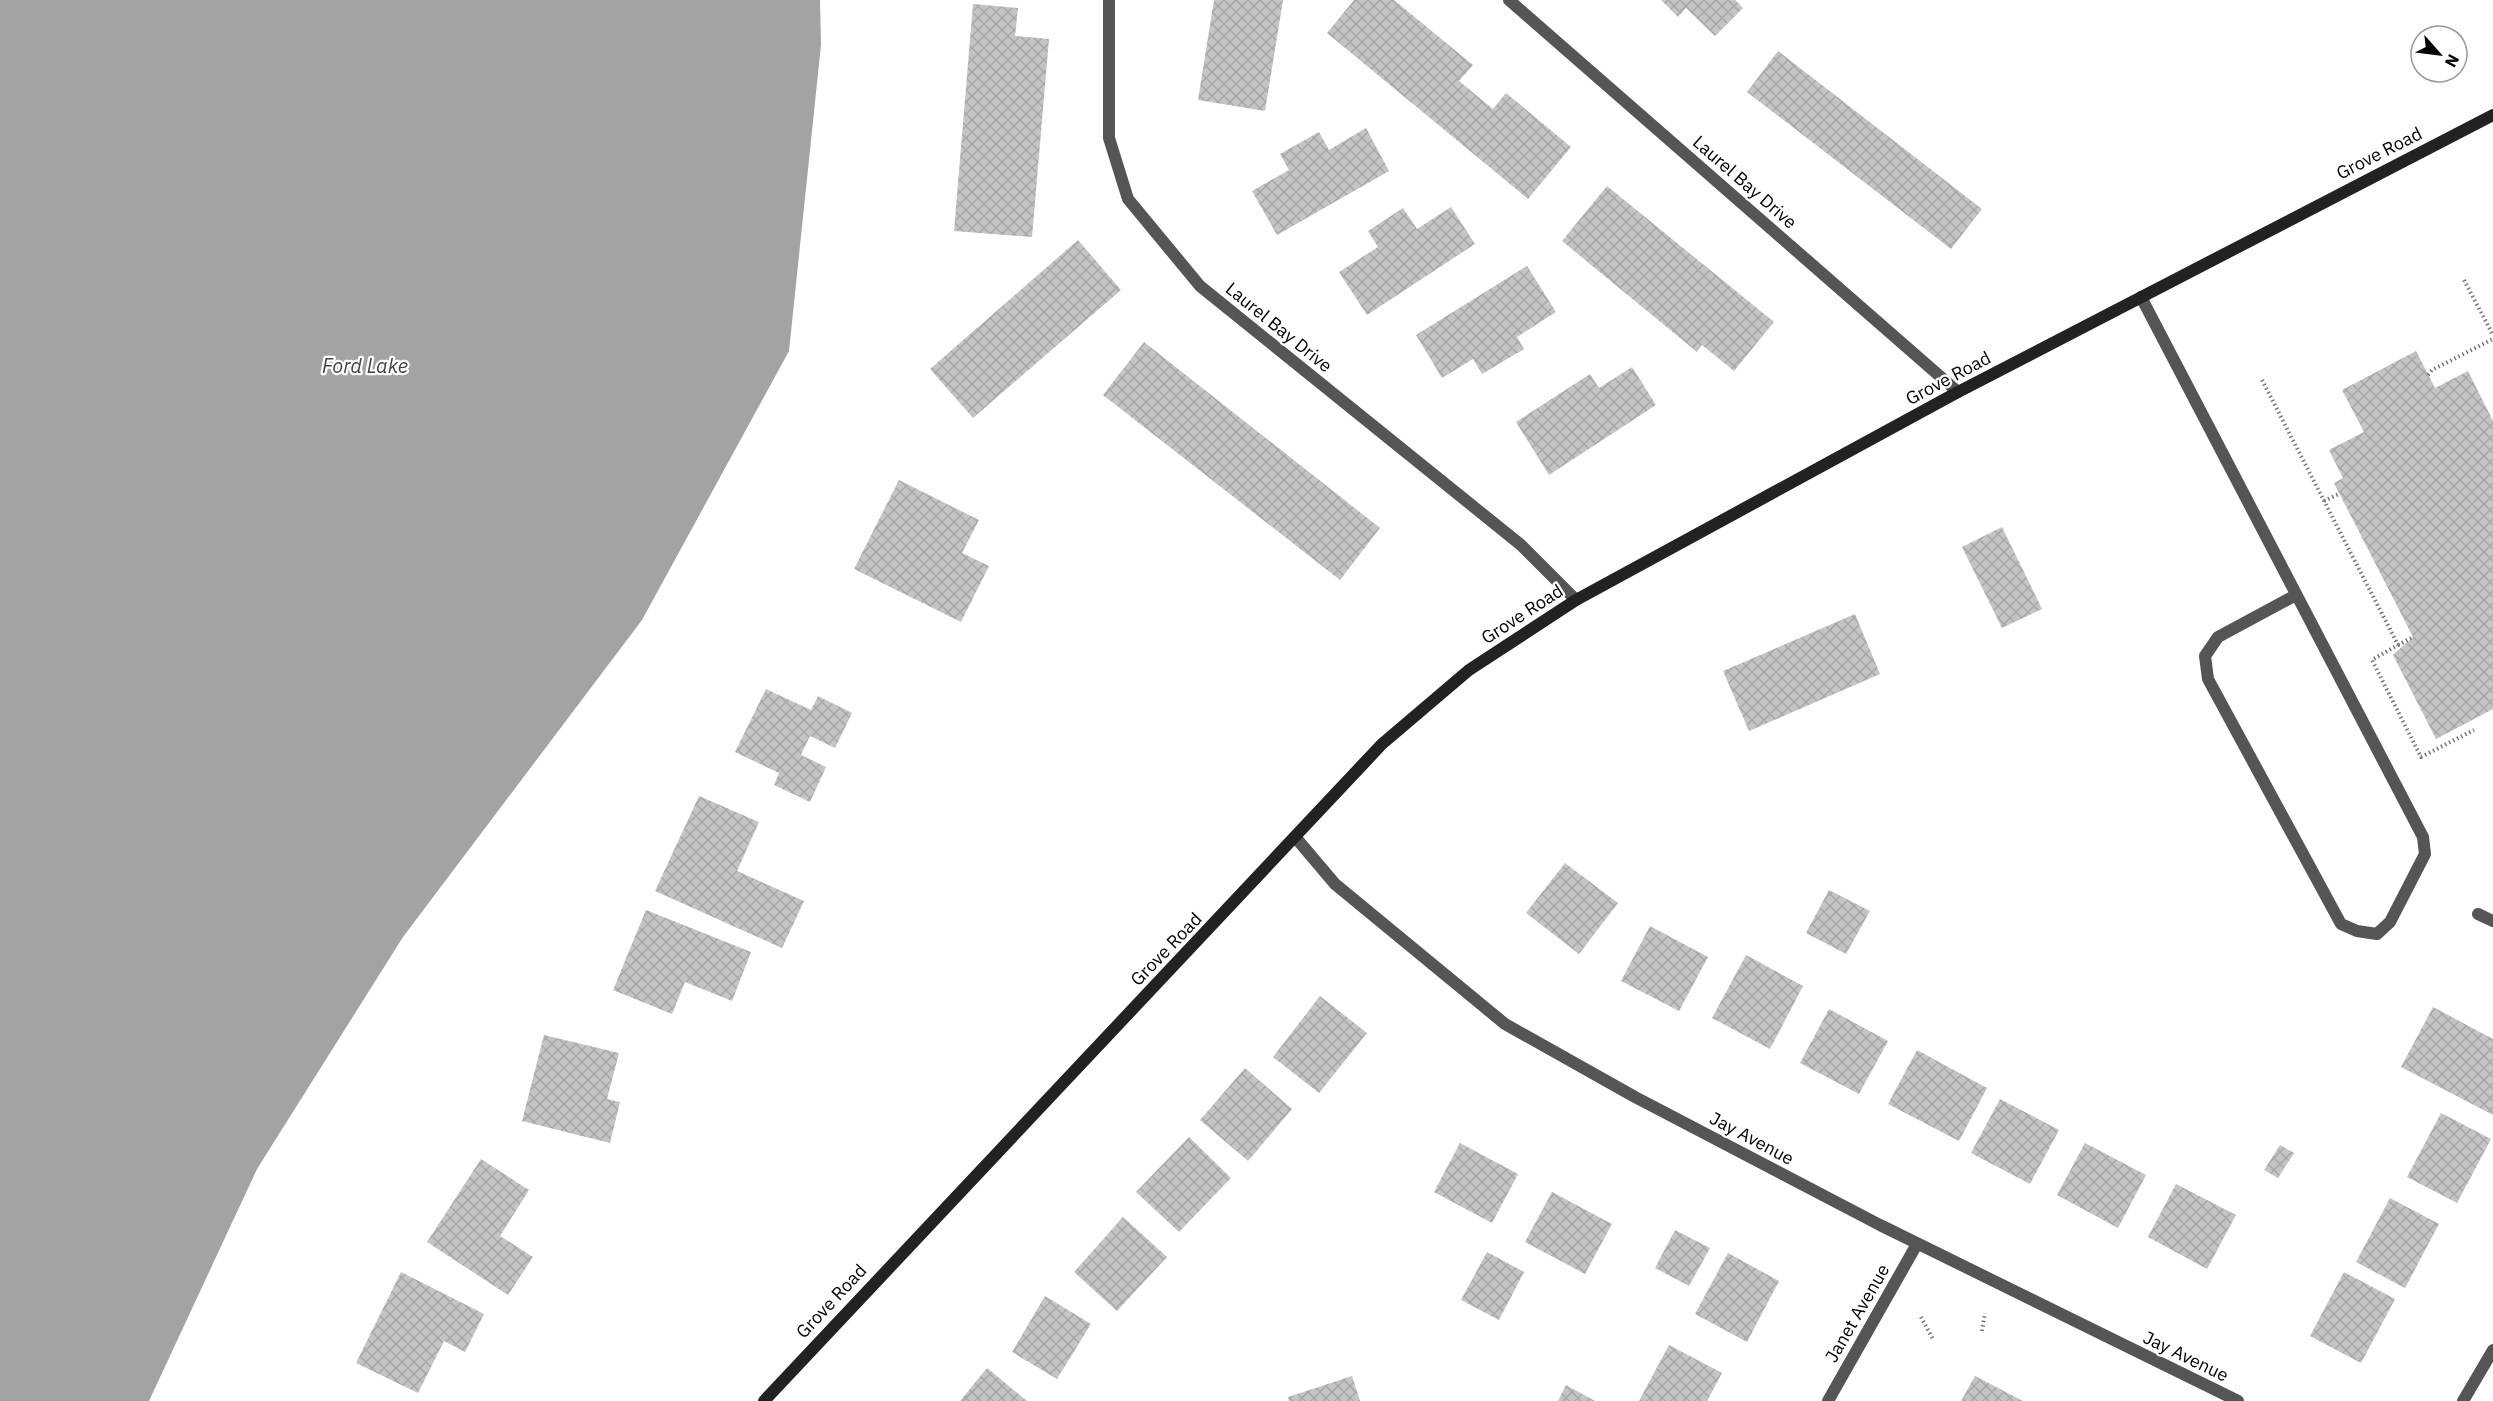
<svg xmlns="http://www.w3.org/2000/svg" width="2493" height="1401" viewBox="0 0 2493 1401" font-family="'IBM Plex Sans',sans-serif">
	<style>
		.water { fill: #a3a3a3 }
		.building { fill: url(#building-cross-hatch) }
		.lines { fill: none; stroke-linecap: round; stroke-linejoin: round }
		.path { stroke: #777; stroke-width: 4; stroke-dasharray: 1.5 3; stroke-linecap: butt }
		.lane { stroke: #555; stroke-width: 12 }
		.street { stroke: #555; stroke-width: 12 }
		.secondary { stroke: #222; stroke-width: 12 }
		.labels { text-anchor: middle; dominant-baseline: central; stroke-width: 4.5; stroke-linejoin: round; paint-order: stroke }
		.street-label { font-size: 18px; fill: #000; stroke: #fff }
		.water-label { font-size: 20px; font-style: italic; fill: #444; stroke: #fff }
	</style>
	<defs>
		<pattern id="building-cross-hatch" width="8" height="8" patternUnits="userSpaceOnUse" patternTransform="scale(1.5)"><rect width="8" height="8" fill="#c4c4c4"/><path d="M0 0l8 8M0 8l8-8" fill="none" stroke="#a7a7a7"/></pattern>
	</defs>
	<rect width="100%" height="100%" fill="#fff"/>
	<path class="water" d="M 0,0 L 820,0 L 821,45 L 789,351 L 642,620 L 403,937 L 257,1169 L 149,1401 L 0,1401 Z"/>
	<g class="building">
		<path d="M 1214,0 L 1283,0 L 1265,111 L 1198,100 Z"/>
		<path d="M 1354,0 L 1394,0 L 1473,65 L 1459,81 L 1493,109 L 1506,93 L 1571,147 L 1528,199 L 1327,33 Z"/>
		<path d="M 1661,0 L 1735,0 L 1743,8 L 1715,36 L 1686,8 L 1678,17 Z"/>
		<path d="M 973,4 L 1018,8 L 1015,36 L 1049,39 L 1032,237 L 954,231 Z"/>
		<path d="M 1778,51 L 1982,209 L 1951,249 L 1747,92 Z"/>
		<path d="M 1366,128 L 1389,171 L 1277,235 L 1252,191 L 1289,170 L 1280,154 L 1319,132 L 1329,150 Z"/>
		<path d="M 1607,186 L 1774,322 L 1734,371 L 1702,345 L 1697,352 L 1562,241 Z"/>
		<path d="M 1451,207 L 1475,244 L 1367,315 L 1339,272 L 1378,247 L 1368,231 L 1403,208 L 1417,229 Z"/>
		<path d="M 1078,240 L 1121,290 L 973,418 L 930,369 Z"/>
		<path d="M 1527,266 L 1556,312 L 1517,337 L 1524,349 L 1482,374 L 1473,359 L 1442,378 L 1416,335 Z"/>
		<path d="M 1144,342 L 1380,528 L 1340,580 L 1103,395 Z"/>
		<path d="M 2416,351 L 2435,388 L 2468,371 L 2493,421 L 2493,709 L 2436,739 L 2393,655 L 2413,637 L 2334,483 L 2343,478 L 2329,450 L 2364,432 L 2342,390 Z"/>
		<path d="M 1632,367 L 1656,405 L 1549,475 L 1516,422 L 1590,374 L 1599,388 Z"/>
		<path d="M 899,480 L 979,520 L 962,553 L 989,566 L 961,622 L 854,569 Z"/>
		<path d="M 2002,527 L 2042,609 L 2002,628 L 1962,547 Z"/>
		<path d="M 1855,614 L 1880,674 L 1749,731 L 1723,671 Z"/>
		<path d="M 766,689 L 811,710 L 818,696 L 852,713 L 835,748 L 810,736 L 801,755 L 826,767 L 810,802 L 774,785 L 779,773 L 735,752 Z"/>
		<path d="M 699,796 L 759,822 L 737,871 L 804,901 L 782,948 L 655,891 Z"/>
		<path d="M 1565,863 L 1618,903 L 1579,954 L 1526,913 Z"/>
		<path d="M 1829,890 L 1870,911 L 1846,954 L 1806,933 Z"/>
		<path d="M 646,910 L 751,952 L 732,1001 L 685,982 L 672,1014 L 613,990 Z"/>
		<path d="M 1650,926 L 1708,957 L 1679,1011 L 1621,981 Z"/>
		<path d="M 1746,955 L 1803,986 L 1770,1049 L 1712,1018 Z"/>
		<path d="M 1320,996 L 1367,1033 L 1319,1093 L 1273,1057 Z"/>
		<path d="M 2433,1007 L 2493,1039 L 2493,1115 L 2401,1067 Z"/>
		<path d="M 1829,1009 L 1888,1041 L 1859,1094 L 1800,1063 Z"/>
		<path d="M 544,1035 L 619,1053 L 607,1099 L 620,1102 L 610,1143 L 522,1121 Z"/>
		<path d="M 1917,1050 L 1987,1088 L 1959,1141 L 1888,1104 Z"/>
		<path d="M 1245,1068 L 1292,1109 L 1248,1161 L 1200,1120 Z"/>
		<path d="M 2000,1099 L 2059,1130 L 2030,1184 L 1971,1153 Z"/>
		<path d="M 2441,1113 L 2491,1139 L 2457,1203 L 2407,1177 Z"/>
		<path d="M 1189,1137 L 1231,1178 L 1179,1232 L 1136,1192 Z"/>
		<path d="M 1460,1143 L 1518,1174 L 1492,1223 L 1434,1192 Z"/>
		<path d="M 2085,1143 L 2146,1175 L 2118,1228 L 2057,1195 Z"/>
		<path d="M 2280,1145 L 2294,1153 L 2278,1178 L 2264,1170 Z"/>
		<path d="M 481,1159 L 529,1190 L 500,1236 L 533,1257 L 508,1295 L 427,1242 Z"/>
		<path d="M 2176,1184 L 2236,1215 L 2207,1269 L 2148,1237 Z"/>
		<path d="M 1552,1192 L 1612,1224 L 1585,1274 L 1525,1242 Z"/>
		<path d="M 2390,1198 L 2439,1224 L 2405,1288 L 2356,1262 Z"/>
		<path d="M 1123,1217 L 1167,1257 L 1117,1311 L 1074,1272 Z"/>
		<path d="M 1675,1230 L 1710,1248 L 1689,1286 L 1655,1268 Z"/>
		<path d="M 1487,1252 L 1524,1272 L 1499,1320 L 1461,1300 Z"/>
		<path d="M 1728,1253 L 1779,1281 L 1747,1342 L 1695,1314 Z"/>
		<path d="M 401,1272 L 484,1314 L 465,1352 L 444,1341 L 418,1393 L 356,1363 Z"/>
		<path d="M 2344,1272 L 2395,1299 L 2361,1363 L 2310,1336 Z"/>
		<path d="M 1045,1296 L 1091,1324 L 1057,1379 L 1012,1352 Z"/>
		<path d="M 1669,1345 L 1722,1373 L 1707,1401 L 1639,1401 Z"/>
		<path d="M 987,1368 L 1027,1401 L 960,1401 Z"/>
		<path d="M 1352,1376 L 1360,1401 L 1289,1401 L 1288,1397 Z"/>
		<path d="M 1975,1376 L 2023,1401 L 1961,1401 Z"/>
		<path d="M 1566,1385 L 1595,1401 L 1558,1401 Z"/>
	</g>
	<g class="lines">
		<g class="path">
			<path d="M 2464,280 L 2493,335"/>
			<path d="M 2428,375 L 2432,370 L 2493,339"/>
			<path d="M 2262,380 L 2398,645 L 2372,660 L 2421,757 L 2474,730"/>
			<path d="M 2324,501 L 2339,494"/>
			<path d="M 2398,645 L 2413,637"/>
			<path d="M 1921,1317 L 1933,1339"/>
			<path d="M 1982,1331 L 1985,1313"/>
		</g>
		<path class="lane" d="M 2141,297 L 2423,837 L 2425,854 L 2390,922 L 2377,934 L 2357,931 L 2341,924 L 2208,679 L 2205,656 L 2218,637 L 2296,595"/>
		<g class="street">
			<path d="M 1109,0 L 1109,138 L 1128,199 L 1200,286 L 1521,545 L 1576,600"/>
			<path d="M 1509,0 L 1958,392"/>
			<path d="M 1296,838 L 1335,884 L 1505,1024 L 1635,1097 L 1880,1225 L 2238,1401"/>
			<path d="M 2478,914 L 2493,921"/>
			<path d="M 1828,1401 L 1917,1244"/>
			<path d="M 2463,1401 L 2493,1350"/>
		</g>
		<path class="secondary" d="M 764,1401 L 1382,744 L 1469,670 L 1576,600 L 1958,392 L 2493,115"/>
	</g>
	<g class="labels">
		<g class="street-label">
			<text transform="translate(2379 153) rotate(-27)">Grove Road</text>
			<text transform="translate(1745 182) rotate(41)">Laurel Bay Drive</text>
			<text transform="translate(1279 327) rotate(39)">Laurel Bay Drive</text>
			<text transform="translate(1948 378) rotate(-28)">Grove Road</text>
			<text transform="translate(1522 614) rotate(-33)">Grove Road</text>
			<text transform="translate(1166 949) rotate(-46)">Grove Road</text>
			<text transform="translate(1752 1138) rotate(28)">Jay Avenue</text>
			<text transform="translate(831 1301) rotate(-47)">Grove Road</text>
			<text transform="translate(1857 1313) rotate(-60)">Janet Avenue</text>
			<text transform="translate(2186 1356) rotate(26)">Jay Avenue</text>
		</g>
		<g class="water-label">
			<text x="365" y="365">Ford Lake</text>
		</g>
	</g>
	<g transform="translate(2439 54) rotate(118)"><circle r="28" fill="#ffffff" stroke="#999999" stroke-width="1.5"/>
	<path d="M0-4.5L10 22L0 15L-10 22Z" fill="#000000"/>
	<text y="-9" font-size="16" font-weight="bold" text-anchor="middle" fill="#000000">N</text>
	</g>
</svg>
